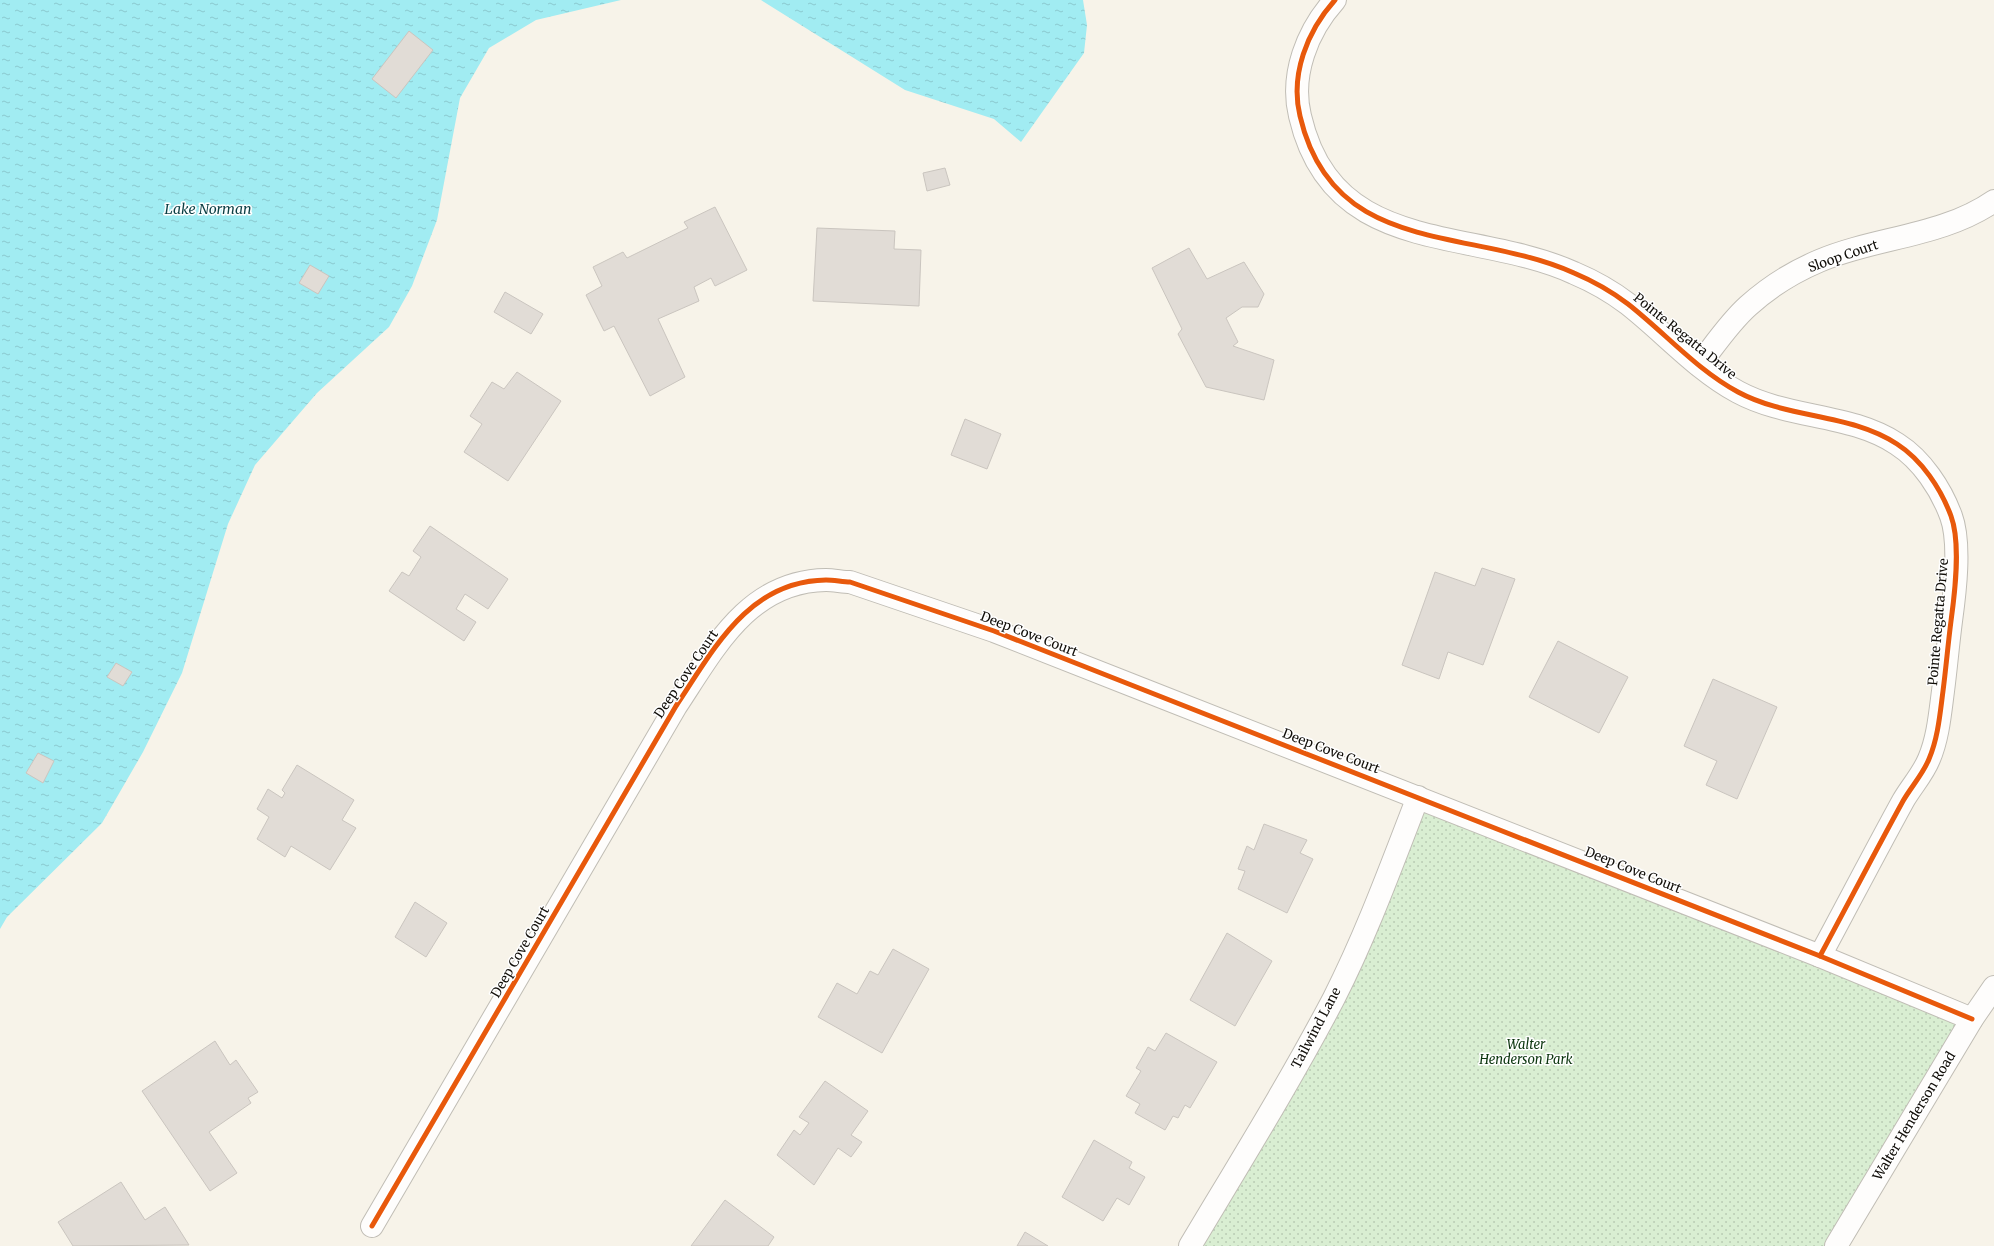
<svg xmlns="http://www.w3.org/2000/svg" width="1994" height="1246" viewBox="0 0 1994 1246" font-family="Merriweather,serif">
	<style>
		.grass { fill: url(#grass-dots) }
		.water { fill: url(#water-ripples) }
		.building { fill: #e1dcd6; stroke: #cac5bf }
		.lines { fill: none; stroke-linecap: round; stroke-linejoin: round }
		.minor-casing { stroke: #c0bdb5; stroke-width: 24 }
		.minor { stroke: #fefdfc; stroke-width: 22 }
		.cycleway-casing { stroke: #fff; stroke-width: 8 }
		.cycleway { stroke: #e8590c; stroke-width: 5 }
		.labels { text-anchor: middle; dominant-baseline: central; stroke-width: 3; stroke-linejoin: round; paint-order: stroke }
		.street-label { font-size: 13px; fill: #100d08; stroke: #fff }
		.park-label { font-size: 13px; font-style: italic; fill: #0c360f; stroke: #fff }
		.water-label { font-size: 14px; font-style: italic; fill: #093e44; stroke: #fff }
	</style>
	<defs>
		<pattern id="grass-dots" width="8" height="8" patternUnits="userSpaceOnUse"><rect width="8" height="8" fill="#d9eed2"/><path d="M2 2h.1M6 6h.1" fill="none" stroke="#b9cbb3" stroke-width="1.8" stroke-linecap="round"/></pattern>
		<pattern id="water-ripples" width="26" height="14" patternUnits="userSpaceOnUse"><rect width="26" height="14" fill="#a1ecf2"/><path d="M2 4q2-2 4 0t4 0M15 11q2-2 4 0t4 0" fill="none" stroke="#8ac9ce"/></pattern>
	</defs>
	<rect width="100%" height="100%" fill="#f7f3e9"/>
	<path class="grass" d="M 1420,800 L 1970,1020 L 1835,1246 L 1192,1246 L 1297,1069 Z"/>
	<g class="water">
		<path d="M 0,0 L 621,0 L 536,20 L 489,48 L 460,98 L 437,220 L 412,286 L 389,327 L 317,393 L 255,465 L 228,524 L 182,673 L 143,752 L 102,823 L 7,917 L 0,929 Z"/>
		<path d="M 761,0 L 1083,0 L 1087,25 L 1084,53 L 1021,142 L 994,119 L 905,90 Z"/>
	</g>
	<g class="building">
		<path d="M 409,31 L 433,50 L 396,98 L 372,79 Z"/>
		<path d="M 945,168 L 950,185 L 927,191 L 923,173 Z"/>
		<path d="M 715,207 L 747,270 L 715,286 L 711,278 L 694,287 L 699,301 L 658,319 L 685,377 L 650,396 L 614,326 L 604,331 L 586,295 L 602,286 L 593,267 L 623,252 L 627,258 L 688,228 L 684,222 Z"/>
		<path d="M 817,228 L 895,231 L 894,249 L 921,250 L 919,306 L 813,301 Z"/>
		<path d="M 1189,248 L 1207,279 L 1244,262 L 1264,294 L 1258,307 L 1242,307 L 1226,318 L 1238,342 L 1233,346 L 1274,360 L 1264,400 L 1206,387 L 1178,334 L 1182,329 L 1152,268 Z"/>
		<path d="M 310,265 L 329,276 L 318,294 L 299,283 Z"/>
		<path d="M 505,292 L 543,314 L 531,334 L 494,312 Z"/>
		<path d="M 517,372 L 561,401 L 508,481 L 464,452 L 482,424 L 470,416 L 492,382 L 504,389 Z"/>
		<path d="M 965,419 L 1001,434 L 987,469 L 951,455 Z"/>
		<path d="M 430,526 L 508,579 L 488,609 L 465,594 L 456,609 L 476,622 L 464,641 L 389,591 L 402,572 L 409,576 L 421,557 L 413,551 Z"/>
		<path d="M 1482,568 L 1515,579 L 1483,665 L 1448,652 L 1439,679 L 1402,665 L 1435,572 L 1475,586 Z"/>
		<path d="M 1558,641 L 1628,677 L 1599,733 L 1529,697 Z"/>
		<path d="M 116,663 L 132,672 L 123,686 L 107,677 Z"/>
		<path d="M 1713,679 L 1777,707 L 1737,799 L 1706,785 L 1717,761 L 1684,746 Z"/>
		<path d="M 38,753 L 54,761 L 43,783 L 26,773 Z"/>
		<path d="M 297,765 L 354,800 L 342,820 L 356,828 L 330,870 L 291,846 L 285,857 L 257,839 L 269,817 L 257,809 L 268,789 L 282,798 L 285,793 L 282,790 Z"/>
		<path d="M 1264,824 L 1307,840 L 1300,853 L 1313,859 L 1287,913 L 1238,889 L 1245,871 L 1238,869 L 1247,846 L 1254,850 Z"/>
		<path d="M 415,902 L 447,923 L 426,957 L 395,937 Z"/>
		<path d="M 1227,933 L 1272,961 L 1235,1026 L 1190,1000 Z"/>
		<path d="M 893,949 L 929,969 L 882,1053 L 818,1017 L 837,983 L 857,994 L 870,971 L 878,975 Z"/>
		<path d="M 1166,1033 L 1217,1062 L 1190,1108 L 1185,1105 L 1178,1118 L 1173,1116 L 1165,1130 L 1135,1113 L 1140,1104 L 1126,1096 L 1141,1071 L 1136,1068 L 1148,1047 L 1155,1051 Z"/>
		<path d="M 215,1041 L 230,1065 L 236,1060 L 258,1092 L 248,1098 L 251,1103 L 209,1132 L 237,1173 L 210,1191 L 142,1091 Z"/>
		<path d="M 825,1081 L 868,1111 L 851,1135 L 862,1142 L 851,1157 L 838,1148 L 814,1185 L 777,1155 L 794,1130 L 800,1135 L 809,1123 L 799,1117 Z"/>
		<path d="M 1094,1140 L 1132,1162 L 1129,1168 L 1145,1177 L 1129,1205 L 1117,1198 L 1103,1221 L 1062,1197 Z"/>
		<path d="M 121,1182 L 145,1220 L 165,1207 L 189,1245 L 73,1246 L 58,1222 Z"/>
		<path d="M 725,1200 L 774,1237 L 768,1246 L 691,1246 Z"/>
		<path d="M 1025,1232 L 1048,1246 L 1017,1246 Z"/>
	</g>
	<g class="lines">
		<defs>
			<g id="minor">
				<path d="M 1335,0 C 1307,31 1290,75 1300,116 C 1333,258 1470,226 1574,273 C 1593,281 1611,291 1628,304 C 1665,333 1697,370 1738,392 C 1788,419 1850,413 1897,444 C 1922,460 1941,489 1951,516 C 1961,543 1955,592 1951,621 C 1948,644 1946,668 1943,691 C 1940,714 1938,738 1929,759 C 1923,774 1911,787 1903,801 C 1875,852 1848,904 1820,956"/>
				<path d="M 1699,365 C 1714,346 1729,323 1748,306 C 1769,287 1793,272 1819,261 C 1875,237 1942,237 1994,201"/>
				<path d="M 372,1226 L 676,706 C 714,649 748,581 826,580 C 834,580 843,582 850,582 L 994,631 L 1144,690 L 1820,956 L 1972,1019"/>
				<path d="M 1190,1246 C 1239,1164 1290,1082 1334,998 C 1367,933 1392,864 1418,797"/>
				<path d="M 1836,1246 L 1972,1019 L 1994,987"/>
			</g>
		</defs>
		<use href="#minor" class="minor-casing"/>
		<use href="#minor" class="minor"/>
		<defs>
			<g id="cycleway">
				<path d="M 1335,0 C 1307,31 1290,75 1300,116 C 1333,258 1470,226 1574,273 C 1593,281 1611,291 1628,304 C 1665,333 1697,370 1738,392 C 1788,419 1850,413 1897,444 C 1922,460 1941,489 1951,516 C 1961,543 1955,592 1951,621 C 1948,644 1946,668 1943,691 C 1940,714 1938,738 1929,759 C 1923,774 1911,787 1903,801 C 1875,852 1848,904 1820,956"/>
				<path d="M 372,1226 L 676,706 C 714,649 748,581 826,580 C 834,580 843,582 850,582 L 994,631 L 1144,690 L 1820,956 L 1972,1019"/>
			</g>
		</defs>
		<use href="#cycleway" class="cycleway-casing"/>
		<use href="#cycleway" class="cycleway"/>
	</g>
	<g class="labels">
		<g class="street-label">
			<text transform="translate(1843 256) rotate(-19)">Sloop Court</text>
			<text transform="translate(1685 336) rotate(39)">Pointe Regatta Drive</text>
			<text transform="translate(1938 622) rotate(-85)">Pointe Regatta Drive</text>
			<text transform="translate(1029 634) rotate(21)">Deep Cove Court</text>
			<text transform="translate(686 674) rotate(-56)">Deep Cove Court</text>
			<text transform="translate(1331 751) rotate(21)">Deep Cove Court</text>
			<text transform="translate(1633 870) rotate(22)">Deep Cove Court</text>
			<text transform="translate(520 952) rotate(-60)">Deep Cove Court</text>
			<text transform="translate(1316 1028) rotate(-62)">Tailwind Lane</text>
			<text transform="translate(1914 1116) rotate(-59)">Walter Henderson Road</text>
		</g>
		<g class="park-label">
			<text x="1526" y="1044">Walter<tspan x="1526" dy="15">Henderson Park</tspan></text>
		</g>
		<g class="water-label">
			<text x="208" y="209">Lake Norman</text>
		</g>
	</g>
</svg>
